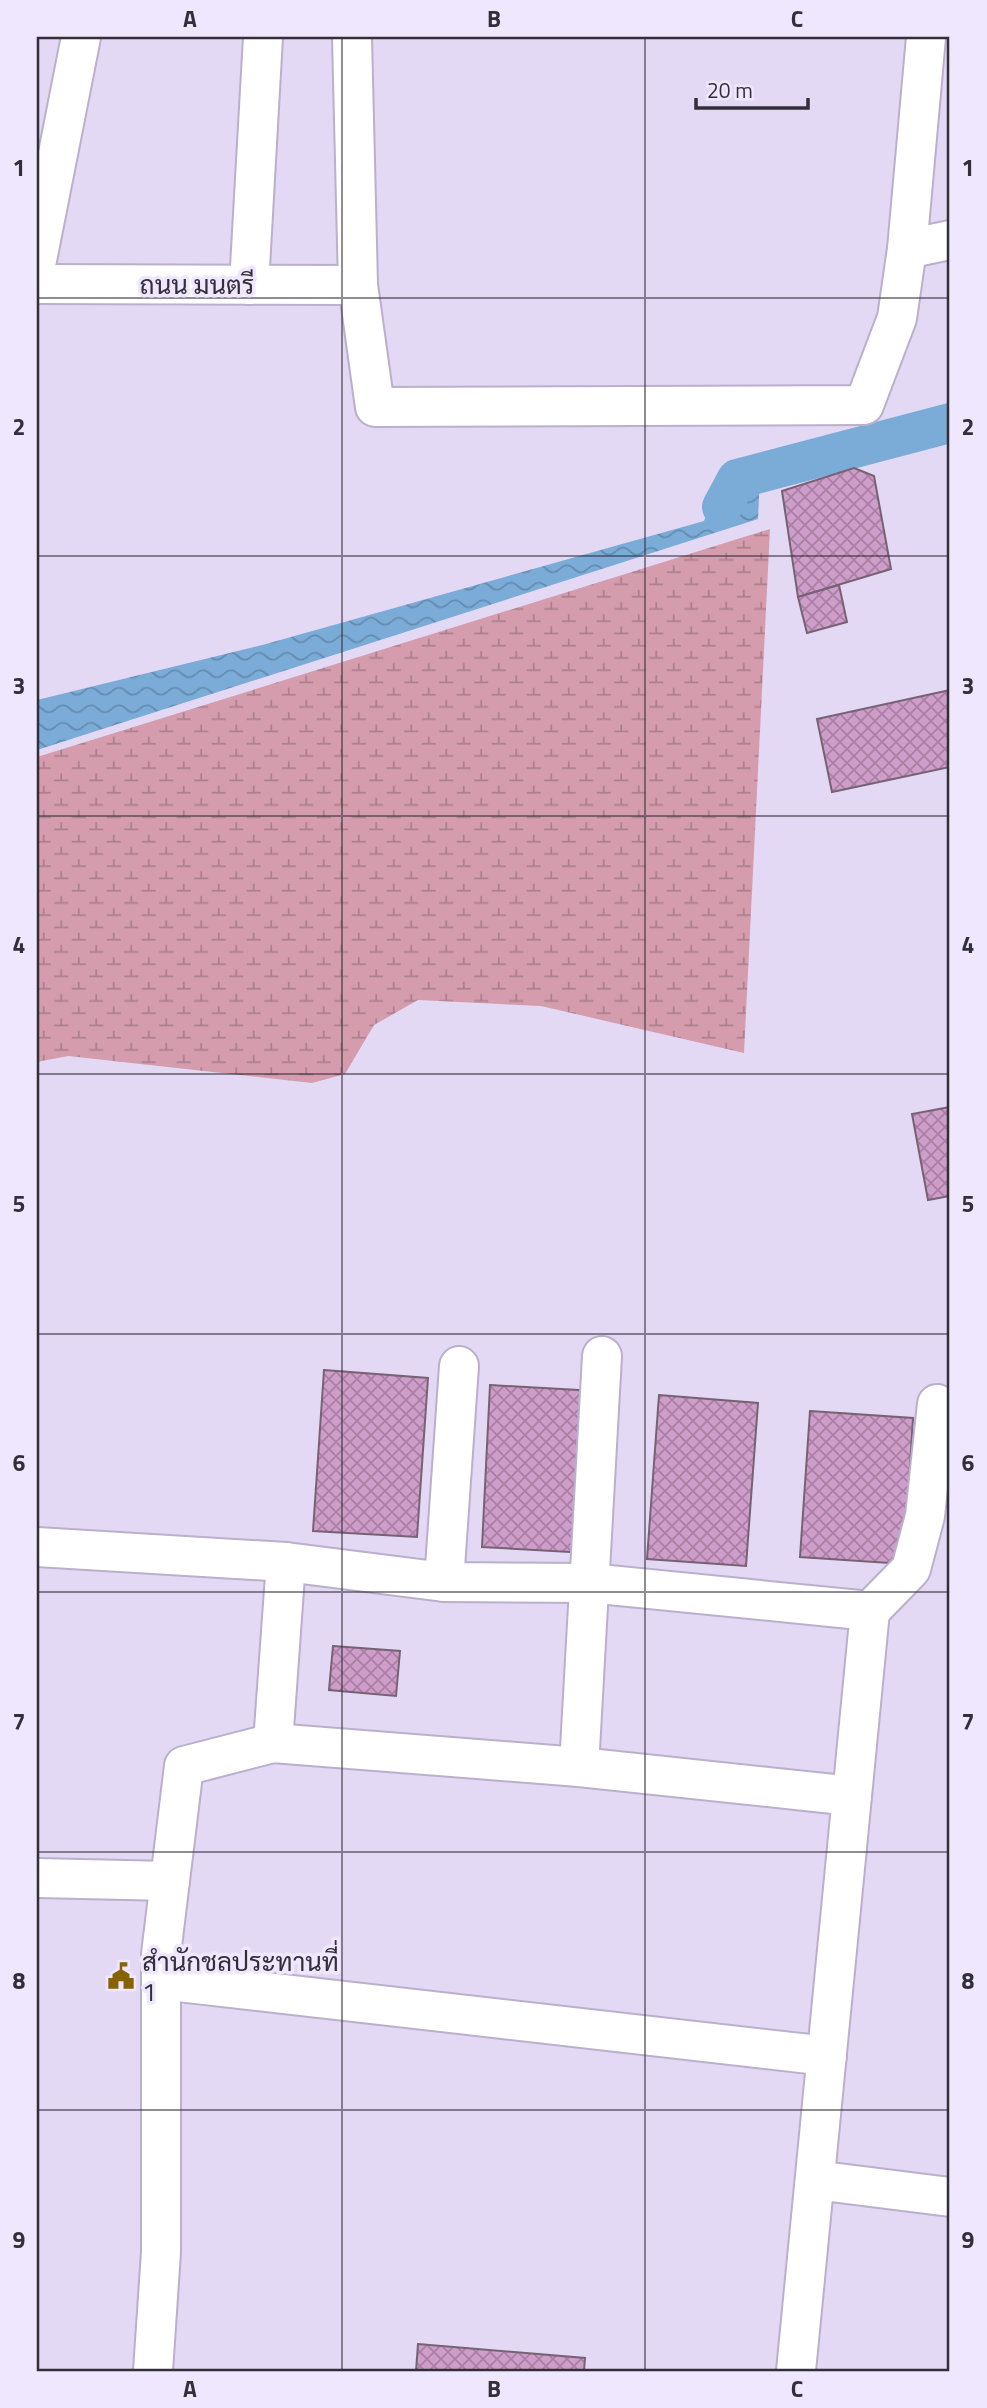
<svg xmlns="http://www.w3.org/2000/svg" width="987" height="2408" viewBox="0 0 987 2408" font-family="'Titillium Web',Sarabun,sans-serif">
	<style>
		.wetland { fill: url(#wetland-marsh) }
		.water { fill: url(#water-waves) }
		.lines { fill: none; stroke-linecap: round; stroke-linejoin: round }
		.canal { stroke: #7bacd8; stroke-width: 40 }
		.building { fill: url(#building-cross-hatch); stroke: #776274; stroke-width: 2 }
		.minor-casing { stroke: #bab0cb; stroke-width: 42 }
		.minor { stroke: #fff; stroke-width: 38 }
		.grid { fill: none; stroke: #332f3a; stroke-width: 2; stroke-opacity: 0.55 }
		.labels { text-anchor: middle; dominant-baseline: central; stroke-width: 7; stroke-linejoin: round; paint-order: stroke }
		.street-label { font-size: 26px; fill: #332f3a; stroke: #efe7fd }
		.poi-label { font-size: 26px; fill: #332f3a; stroke: #efe7fd; text-anchor: start }
		.neatline { fill: none; stroke: #332f3a; stroke-width: 2.5 }
		.grid-label { font-size: 23px; text-anchor: middle; font-weight: bold; fill: #332f3a }
	</style>
	<defs>
		<pattern id="wetland-marsh" width="20" height="14" patternUnits="userSpaceOnUse" patternTransform="scale(1.75)"><rect width="20" height="14" fill="#d49cad"/><path d="M1 5h8M5 5V1M11 12h8M15 12V8" fill="none" stroke="#ad808e"/></pattern>
		<pattern id="water-waves" width="16" height="10" patternUnits="userSpaceOnUse" patternTransform="scale(1.75)"><rect width="16" height="10" fill="#7bacd8"/><path d="M0 5q4-4 8 0t8 0" fill="none" stroke="#658cb0"/></pattern>
		<pattern id="building-cross-hatch" width="8" height="8" patternUnits="userSpaceOnUse" patternTransform="scale(1.75)"><rect width="8" height="8" fill="#cf9dc9"/><path d="M0 0l8 8M0 8l8-8" fill="none" stroke="#a980a4"/></pattern>
	</defs>
	<rect width="100%" height="100%" fill="#e3d9f4"/>
	<path class="wetland" d="M 770,529 L 744,1053 L 541,1006 L 418,1000 L 374,1025 L 345,1074 L 312,1083 L 68,1056 L 37,1062 L 37,757 Z"/>
	<path class="water" d="M 761,454 L 758,519 L 37,750 L 37,700 L 266,644 L 704,521 L 728,461 Z"/>
	<g class="lines">
		<path class="canal" d="M 722,507 L 737,479 L 950,423"/>
	</g>
	<g class="building">
		<path d="M 854,468 L 874,476 L 891,569 L 798,597 L 782,491 Z"/>
		<path d="M 839,585 L 847,622 L 807,633 L 798,597 Z"/>
		<path d="M 950,690 L 950,767 L 832,792 L 817,719 Z"/>
		<path d="M 950,1107 L 950,1196 L 928,1200 L 912,1114 Z"/>
		<path d="M 324,1370 L 428,1378 L 417,1537 L 313,1531 Z"/>
		<path d="M 490,1385 L 596,1391 L 587,1553 L 482,1547 Z"/>
		<path d="M 659,1395 L 758,1403 L 746,1566 L 647,1559 Z"/>
		<path d="M 810,1411 L 913,1418 L 904,1564 L 800,1557 Z"/>
		<path d="M 333,1646 L 400,1651 L 396,1696 L 329,1690 Z"/>
		<path d="M 418,2344 L 585,2358 L 584,2371 L 416,2371 Z"/>
	</g>
	<g class="lines">
		<defs>
			<g id="minor">
				<path d="M 352,37 L 358,285 L 375,407 L 864,405 L 897,318 L 907,249 L 926,37"/>
				<path d="M 907,249 L 950,240"/>
				<path d="M 37,260 L 81,37"/>
				<path d="M 37,284 L 358,285"/>
				<path d="M 249,285 L 263,37"/>
				<path d="M 37,1547 L 286,1562 L 444,1582 L 589,1583 L 870,1611 L 852,1796"/>
				<path d="M 444,1582 L 459,1366"/>
				<path d="M 870,1611 L 911,1569 L 925,1516 L 937,1404"/>
				<path d="M 273,1743 L 286,1562"/>
				<path d="M 579,1767 L 602,1356"/>
				<path d="M 37,1878 L 170,1881"/>
				<path d="M 161,1980 L 827,2056"/>
				<path d="M 815,2180 L 950,2197"/>
				<path d="M 153,2371 L 161,2252 L 161,1954 L 184,1766 L 273,1743 L 579,1767 L 852,1796 L 796,2371"/>
			</g>
		</defs>
		<use href="#minor" class="minor-casing"/>
		<use href="#minor" class="minor"/>
	</g>
	<path class="grid" d="M 342,37 L 342,2371M 645,37 L 645,2371M 37,298 L 950,298M 37,556 L 950,556M 37,816 L 950,816M 37,1074 L 950,1074M 37,1334 L 950,1334M 37,1592 L 950,1592M 37,1852 L 950,1852M 37,2110 L 950,2110"/>
	<defs>
		<symbol id="civic-bare" viewBox="-9 -9 18 18"><path d="M-.6-6.5H3V-4.5H.6V-3L4-1V1h2V6H-6V1h2V-1L-.6-3ZM-1.2 2.5V6h2.4V2.5Z" fill="#876300" stroke="#efe7fd" stroke-width="2.5" paint-order="stroke"/></symbol>
	</defs>
	<g fill-rule="evenodd">
		<use href="#civic-bare" x="102" y="1957" width="38" height="38"/>
	</g>
	<g class="labels">
		<g class="street-label">
			<text x="197" y="284">ถนน มนตรี</text>
		</g>
		<g class="poi-label">
			<text x="142" y="1961">สำนักชลประทานที่<tspan x="142" dy="30">1</tspan></text>
		</g>
	</g>
	<rect width="987" height="2408" fill="none" stroke="#efe7fd" stroke-width="77"/>
	<path d="M696 98v10h112v-10" fill="none" stroke="#332f3a" stroke-width="3.5"/>
	<text x="707" y="98" font-size="21" fill="#332f3a" stroke="#efe7fd" stroke-width="5" paint-order="stroke">20 m</text>
	<rect x="38" y="38" width="910" height="2332" class="neatline"/>
	<g class="grid-label">
		<text x="190" y="27">A</text>
		<text x="494" y="27">B</text>
		<text x="797" y="27">C</text>
		<text x="19" y="176">1</text>
		<text x="968" y="176">1</text>
		<text x="19" y="435">2</text>
		<text x="968" y="435">2</text>
		<text x="19" y="694">3</text>
		<text x="968" y="694">3</text>
		<text x="19" y="953">4</text>
		<text x="968" y="953">4</text>
		<text x="19" y="1212">5</text>
		<text x="968" y="1212">5</text>
		<text x="19" y="1471">6</text>
		<text x="968" y="1471">6</text>
		<text x="19" y="1730">7</text>
		<text x="968" y="1730">7</text>
		<text x="19" y="1989">8</text>
		<text x="968" y="1989">8</text>
		<text x="19" y="2248">9</text>
		<text x="968" y="2248">9</text>
		<text x="190" y="2397">A</text>
		<text x="494" y="2397">B</text>
		<text x="797" y="2397">C</text>
	</g>
</svg>
